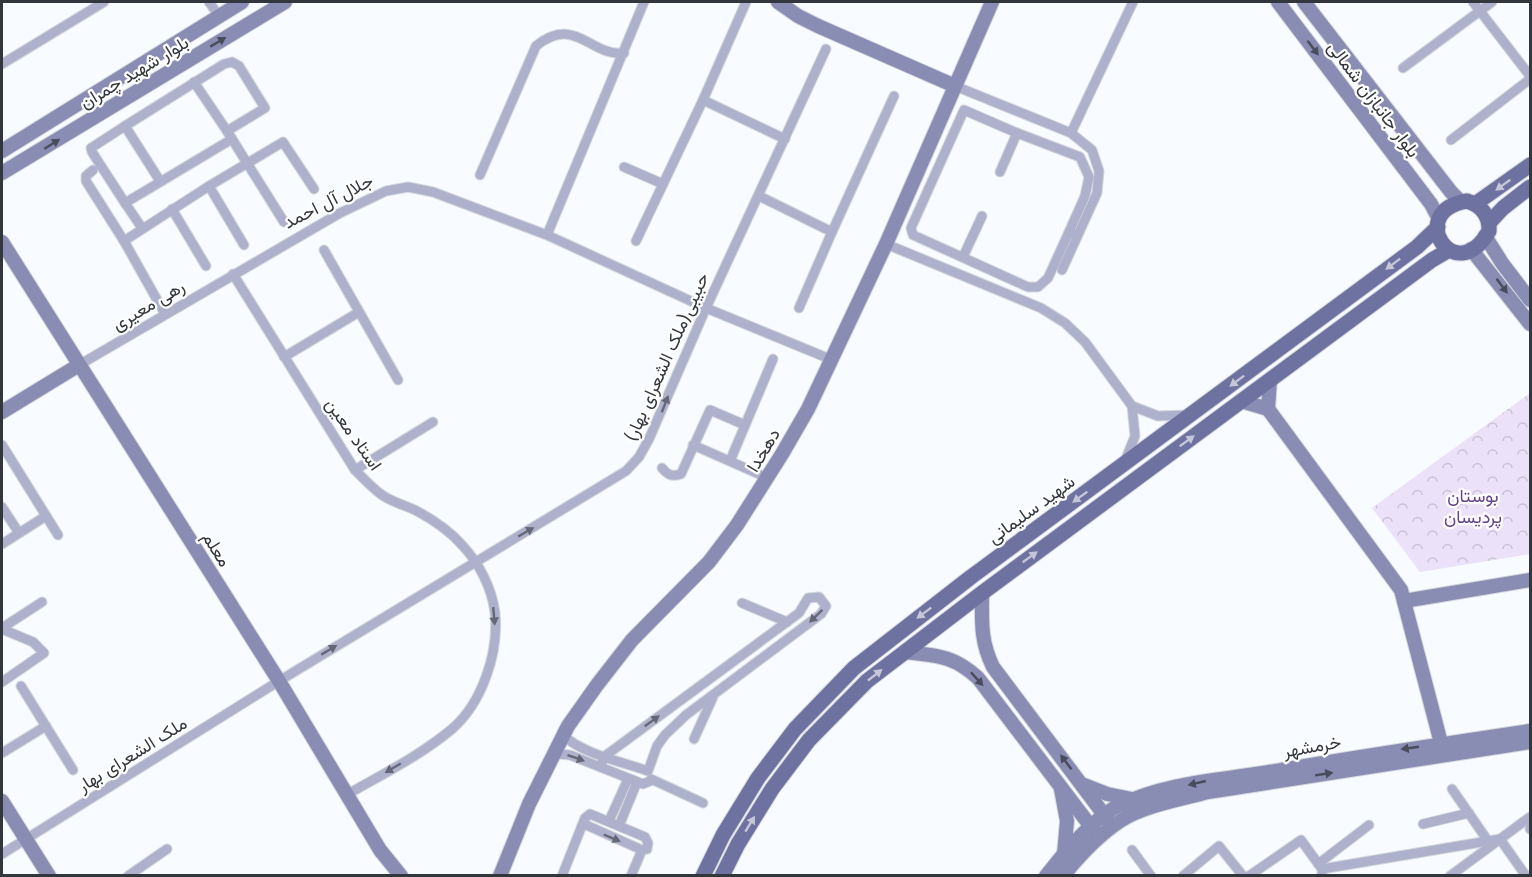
<svg xmlns="http://www.w3.org/2000/svg" width="1532" height="877" viewBox="0 0 1532 877" font-family="Inter,Vazirmatn,sans-serif">
	<style>
		.park { fill: url(#park-crowns) }
		.lines { fill: none; stroke-linecap: round; stroke-linejoin: round }
		.street-casing { stroke: #d4d8dc; stroke-width: 11 }
		.secondary-casing { stroke: #d4d8dc; stroke-width: 16 }
		.primary-casing { stroke: #d4d8dc; stroke-width: 17 }
		.street { stroke: #aeb1cb; stroke-width: 9 }
		.secondary { stroke: #898cb3; stroke-width: 14 }
		.primary { stroke: #6e72a1; stroke-width: 15 }
		.oneway { fill: #484c5b }
		.oneway2 { fill: #c5c7d9 }
		.oneway3 { fill: #646876 }
		.labels { text-anchor: middle; dominant-baseline: central; stroke-width: 4.5; stroke-linejoin: round; paint-order: stroke }
		.street-label { font-size: 18px; fill: #32373e; stroke: #fff }
		.park-label { font-size: 18px; fill: #654388; stroke: #fff }
	</style>
	<defs>
		<pattern id="park-crowns" width="20" height="18" patternUnits="userSpaceOnUse" patternTransform="scale(1.5)"><rect width="20" height="18" fill="#ebe1f8"/><path d="M2 6a3 3 0 1 1 6 0M12 15a3 3 0 1 1 6 0" fill="none" stroke="#cac2d6"/></pattern>
	</defs>
	<rect width="100%" height="100%" fill="#f8fbff"/>
	<path class="park" d="M 1530,393 L 1530,554 L 1420,572 L 1372,508 Z"/>
	<g class="lines">
		<defs>
			<g id="street">
				<path d="M 209,2 L 219,16"/>
				<path d="M 1473,2 L 1530,76"/>
				<path d="M 2,64 L 104,2"/>
				<path d="M 1403,68 L 1492,2"/>
				<path d="M 194,82 L 227,131"/>
				<path d="M 955,86 L 1071,133 L 1092,150 L 1099,171 L 1097,193 L 1062,270"/>
				<path d="M 703,100 L 746,2"/>
				<path d="M 1017,133 L 1080,157 L 1089,177 L 1085,196 L 1069,232 L 1073,234"/>
				<path d="M 1071,133 L 1133,2"/>
				<path d="M 232,139 L 284,222"/>
				<path d="M 1451,140 L 1530,79"/>
				<path d="M 624,167 L 663,184"/>
				<path d="M 93,170 L 86,176 L 86,181 L 124,241"/>
				<path d="M 1000,172 L 1017,133 L 964,110 L 911,228 L 913,235 L 1028,287 L 1038,287 L 1048,278 L 1069,232"/>
				<path d="M 480,175 L 536,46 C 576,14 590,57 624,53"/>
				<path d="M 209,186 L 244,245"/>
				<path d="M 759,196 L 832,232 L 799,308"/>
				<path d="M 125,203 L 92,152 L 91,148 L 125,126"/>
				<path d="M 172,209 L 206,266"/>
				<path d="M 142,228 L 125,203 L 232,139 L 227,131 L 265,108 L 239,66 L 232,62 L 224,64 L 125,126 L 160,181"/>
				<path d="M 832,232 L 894,96"/>
				<path d="M 547,235 L 644,2"/>
				<path d="M 636,241 L 703,100 L 785,139"/>
				<path d="M 886,244 L 1041,308 L 1065,323 L 1085,342 L 1132,406 L 1135,436 L 1125,461"/>
				<path d="M 324,250 L 398,380"/>
				<path d="M 963,257 L 982,216"/>
				<path d="M 233,274 L 355,470 C 364,479 372,488 382,495 C 392,502 404,505 415,510 C 432,519 449,530 462,545 C 479,563 492,588 495,613 C 499,653 482,703 452,729 C 421,755 383,774 348,794"/>
				<path d="M 165,314 L 124,241 L 209,186 L 283,142 L 314,189"/>
				<path d="M 284,357 L 359,312"/>
				<path d="M 79,365 L 340,213 L 386,191 L 408,187 L 433,192 L 547,235 L 706,308 L 830,359"/>
				<path d="M 1132,406 L 1158,416 L 1188,415"/>
				<path d="M 2,445 L 58,535"/>
				<path d="M 693,445 L 768,478"/>
				<path d="M 730,461 L 773,359"/>
				<path d="M 662,468 C 668,475 672,477 681,474 L 710,410 L 745,425"/>
				<path d="M 355,470 L 433,422"/>
				<path d="M 2,507 L 19,533"/>
				<path d="M 2,544 L 46,516"/>
				<path d="M 742,603 L 787,622"/>
				<path d="M 2,628 L 42,602"/>
				<path d="M 2,629 L 33,642 L 44,653 L 2,682"/>
				<path d="M 21,686 L 73,770"/>
				<path d="M 563,735 C 582,754 623,762 648,771 L 657,746 L 665,735 L 686,715 L 821,614 L 826,606 L 819,597 L 808,598 L 799,613 L 605,756 L 600,767"/>
				<path d="M 694,739 L 713,697"/>
				<path d="M 2,753 L 46,726"/>
				<path d="M 552,757 L 559,754 L 570,755 L 643,784 L 650,781 L 651,779 L 703,803"/>
				<path d="M 1452,789 L 1488,841"/>
				<path d="M 609,821 L 628,779"/>
				<path d="M 584,824 L 642,850"/>
				<path d="M 1423,824 L 1469,813"/>
				<path d="M 619,826 L 637,782"/>
				<path d="M 1530,828 L 1530,829"/>
				<path d="M 1132,850 L 1151,876"/>
				<path d="M 2,854 L 279,681 L 626,471 L 639,457 L 649,439 L 706,308 L 826,49"/>
				<path d="M 1318,864 L 1369,825"/>
				<path d="M 1322,869 L 1500,839 L 1526,876"/>
				<path d="M 128,876 L 167,849"/>
				<path d="M 562,876 L 585,818 L 590,814 L 645,837 L 648,843 L 647,849 L 642,850 L 631,876"/>
				<path d="M 1183,876 L 1219,846 L 1243,876"/>
				<path d="M 1249,876 L 1301,840 L 1322,869 L 1322,876"/>
				<path d="M 1450,876 L 1530,817"/>
			</g>
			<g id="secondary">
				<path d="M 778,2 L 798,16 L 818,26 L 955,86"/>
				<path d="M 1278,2 L 1431,204 L 1439,219"/>
				<path d="M 1304,2 L 1451,192 L 1461,202"/>
				<path d="M 2,151 L 242,2"/>
				<path d="M 2,173 L 285,2"/>
				<path d="M 1485,236 L 1502,263 L 1530,300"/>
				<path d="M 2,242 L 279,681 L 380,850 L 401,876"/>
				<path d="M 1471,249 L 1530,324"/>
				<path d="M 1241,401 L 1268,409 L 1270,380"/>
				<path d="M 1268,409 L 1401,590 L 1441,743"/>
				<path d="M 2,412 L 79,365"/>
				<path d="M 982,593 C 982,621 980,640 993,667 L 1108,820"/>
				<path d="M 1404,601 L 1530,580"/>
				<path d="M 905,652 C 937,656 953,655 978,678 L 1095,832"/>
				<path d="M 1084,785 L 1107,794 L 1132,799"/>
				<path d="M 1061,789 L 1067,821 L 1064,854"/>
				<path d="M 2,801 L 49,876"/>
				<path d="M 500,876 L 529,804 L 568,726 L 597,685 L 632,640 L 709,562 L 737,525 L 782,454 L 808,409 L 886,244 L 992,2"/>
				<path d="M 1046,876 C 1062,855 1095,817 1118,806 C 1164,783 1219,780 1269,772 C 1356,757 1443,744 1530,731"/>
				<path d="M 1063,876 C 1079,856 1099,835 1120,821 C 1142,806 1182,799 1208,792 L 1530,742"/>
			</g>
			<g id="primary">
				<path d="M 1467,201 C 1481,205 1490,216 1489,231 C 1455,291 1404,211 1467,201 Z"/>
				<path d="M 1475,204 L 1530,165"/>
				<path d="M 1489,223 L 1503,208 L 1530,187"/>
				<path d="M 703,876 L 723,835 L 758,778 L 795,729 L 854,668 L 971,577 L 1417,247 L 1438,227"/>
				<path d="M 722,876 L 738,844 L 772,789 L 809,740 L 867,681 L 982,593 L 1432,260 L 1449,250"/>
			</g>
		</defs>
		<use href="#street" class="street-casing"/>
		<use href="#secondary" class="secondary-casing"/>
		<use href="#primary" class="primary-casing"/>
		<use href="#street" class="street"/>
		<use href="#secondary" class="secondary"/>
		<use href="#primary" class="primary"/>
	</g>
	<defs><path id="oneway-solid" d="M-6-.8H1V-3.2L6.5 0L1 3.2V.8H-6Z" transform="scale(1.5)"/></defs>
	<g class="oneway">
		<use href="#oneway-solid" transform="translate(218 42) rotate(-31)"/>
		<use href="#oneway-solid" transform="translate(1313 48) rotate(53)"/>
		<use href="#oneway-solid" transform="translate(52 144) rotate(-32)"/>
		<use href="#oneway-solid" transform="translate(1502 286) rotate(53)"/>
		<use href="#oneway-solid" transform="translate(977 679) rotate(48)"/>
		<use href="#oneway-solid" transform="translate(1410 748) rotate(172)"/>
		<use href="#oneway-solid" transform="translate(1066 762) rotate(-127)"/>
		<use href="#oneway-solid" transform="translate(1324 774) rotate(-9)"/>
		<use href="#oneway-solid" transform="translate(1197 783) rotate(167)"/>
	</g>
	<g class="oneway2">
		<use href="#oneway-solid" transform="translate(1503 185) rotate(144)"/>
		<use href="#oneway-solid" transform="translate(1393 264) rotate(143)"/>
		<use href="#oneway-solid" transform="translate(1237 381) rotate(143)"/>
		<use href="#oneway-solid" transform="translate(1187 441) rotate(-36)"/>
		<use href="#oneway-solid" transform="translate(1080 497) rotate(144)"/>
		<use href="#oneway-solid" transform="translate(1030 557) rotate(-36)"/>
		<use href="#oneway-solid" transform="translate(924 613) rotate(143)"/>
		<use href="#oneway-solid" transform="translate(875 675) rotate(-38)"/>
		<use href="#oneway-solid" transform="translate(750 824) rotate(-59)"/>
	</g>
	<g class="oneway3">
		<use href="#oneway-solid" transform="translate(665 404) rotate(-69)"/>
		<use href="#oneway-solid" transform="translate(526 532) rotate(-30)"/>
		<use href="#oneway-solid" transform="translate(494 616) rotate(85)"/>
		<use href="#oneway-solid" transform="translate(816 616) rotate(136)"/>
		<use href="#oneway-solid" transform="translate(329 650) rotate(-31)"/>
		<use href="#oneway-solid" transform="translate(652 721) rotate(-36)"/>
		<use href="#oneway-solid" transform="translate(576 758) rotate(19)"/>
		<use href="#oneway-solid" transform="translate(393 768) rotate(150)"/>
		<use href="#oneway-solid" transform="translate(612 838) rotate(23)"/>
	</g>
	<g class="labels">
		<g class="street-label">
			<text transform="translate(134 72) rotate(-31)">بلوار شهید چمران</text>
			<text transform="translate(1374 99) rotate(53)">بلوار جانبازان شمالی</text>
			<text transform="translate(328 201) rotate(-27)">جلال آل احمد</text>
			<text transform="translate(148 305) rotate(-31)">رهی معیری</text>
			<text transform="translate(666 357) rotate(-66)">حبیبی(ملک الشعرای بهار)</text>
			<text transform="translate(354 434) rotate(55)">استاد معین</text>
			<text transform="translate(763 450) rotate(-59)">دهخدا</text>
			<text transform="translate(1031 509) rotate(-36)">شهید سلیمانی</text>
			<text transform="translate(217 549) rotate(58)">معلم</text>
			<text transform="translate(1312 746) rotate(-10)">خرمشهر</text>
			<text transform="translate(132 754) rotate(-32)">ملک الشعرای بهار</text>
		</g>
		<g class="park-label">
			<text x="1473" y="495">بوستان<tspan x="1473" dy="21">پردیسان</tspan></text>
		</g>
	</g>
	<rect width="1532" height="877" fill="none" stroke="#32373e" stroke-width="6"/>
</svg>
